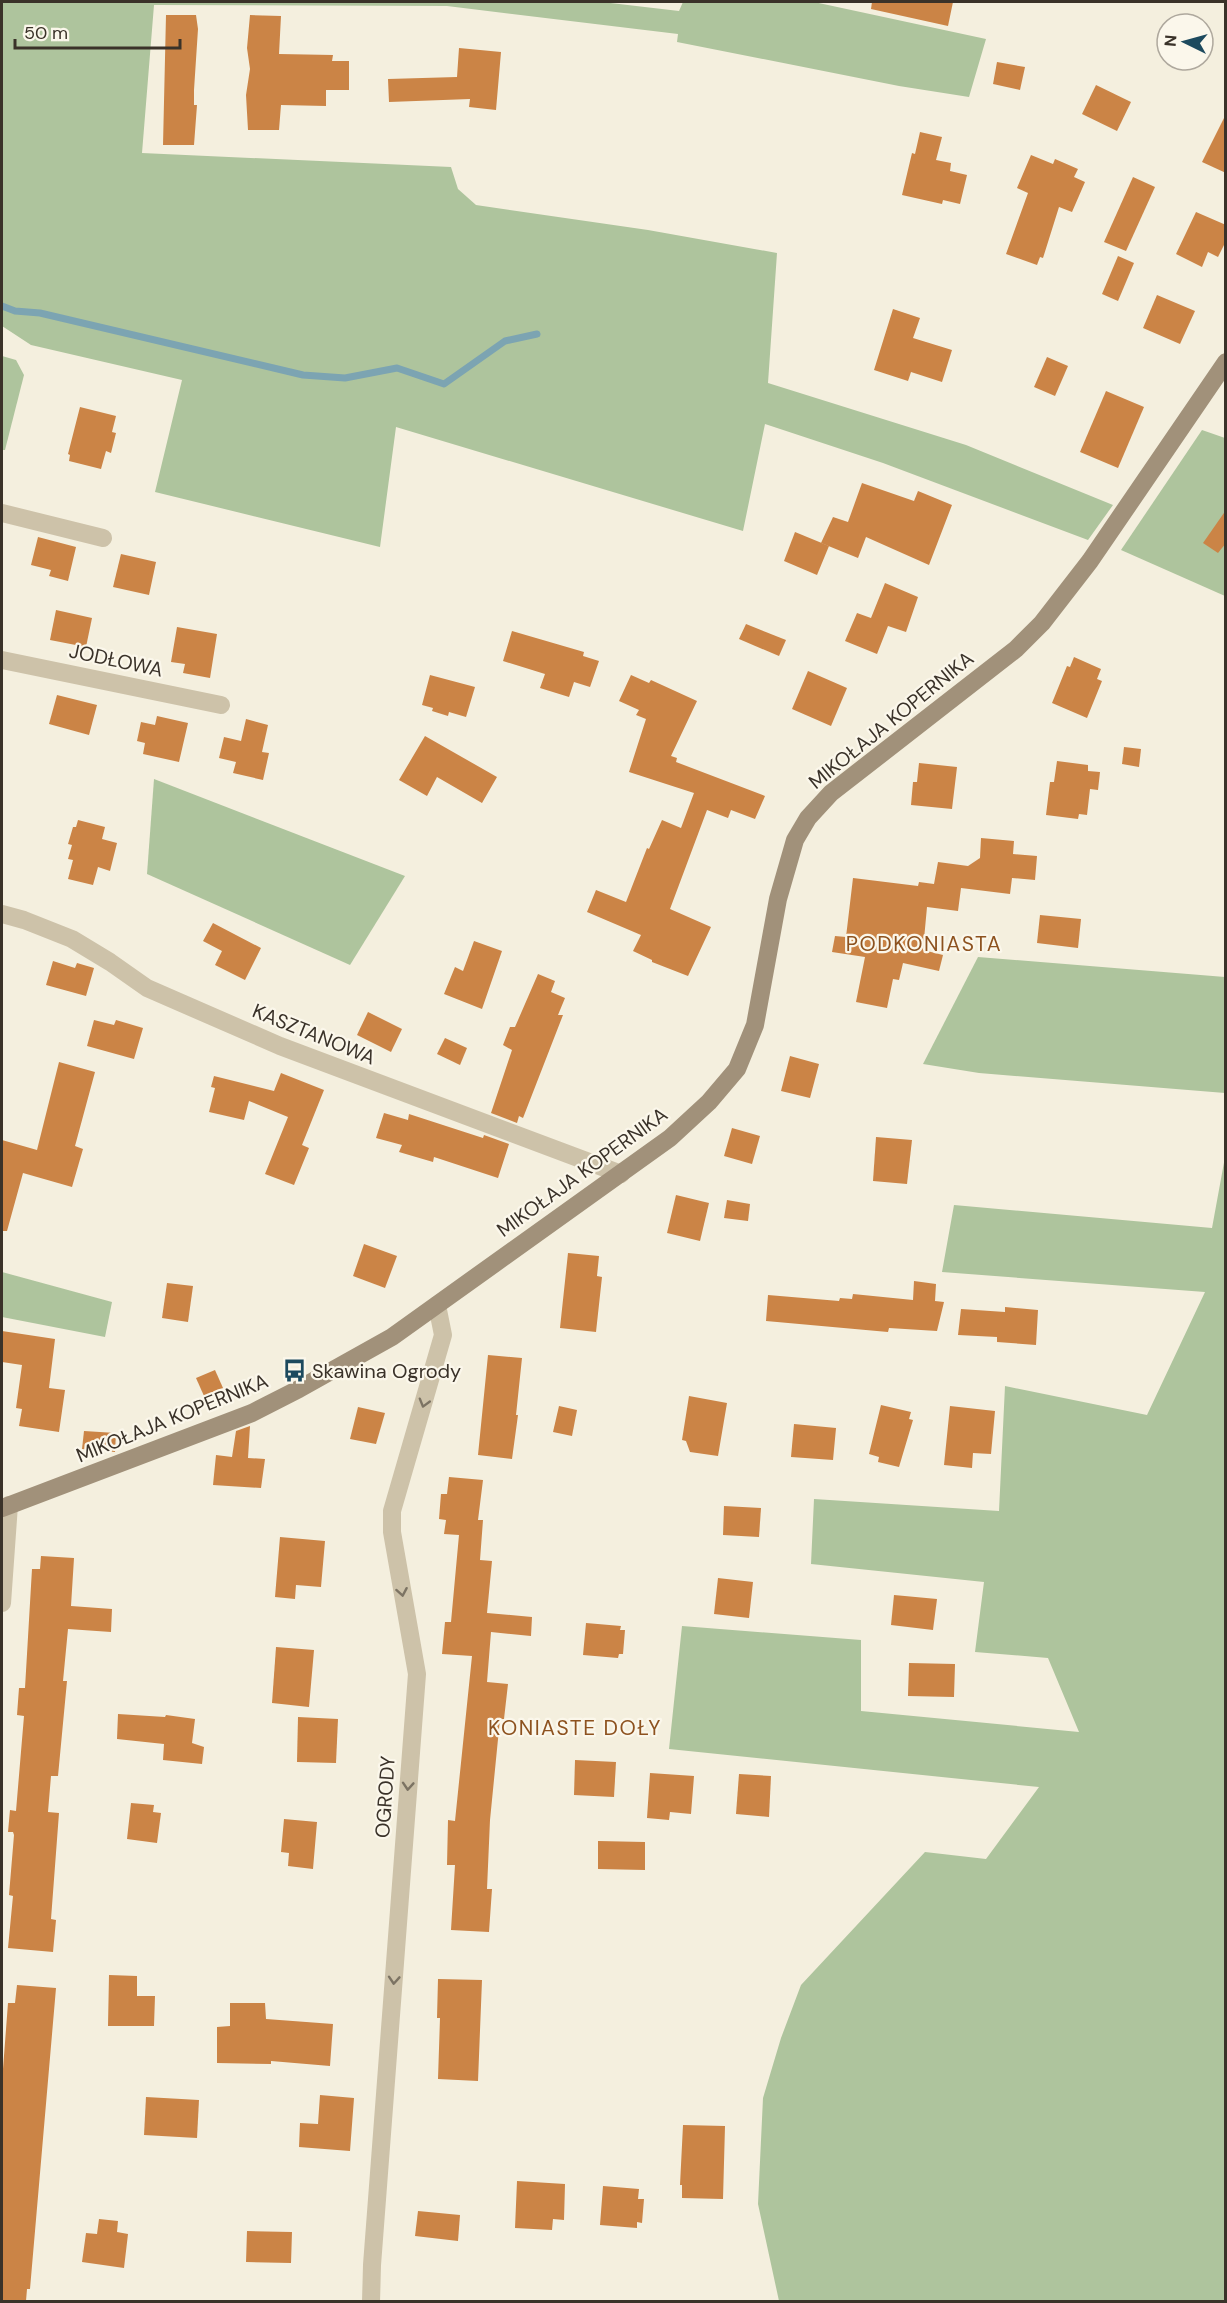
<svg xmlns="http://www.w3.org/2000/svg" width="1227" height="2303" viewBox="0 0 1227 2303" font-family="'DM Sans',sans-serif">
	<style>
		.green { fill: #aec49d }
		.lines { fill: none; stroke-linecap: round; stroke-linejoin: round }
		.stream { stroke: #7ca4b2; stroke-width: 7 }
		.building { fill: #cb8446 }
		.street { stroke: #cdc2a9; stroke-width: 18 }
		.secondary { stroke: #a1917a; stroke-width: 18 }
		.oneway { stroke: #7c7363 }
		.labels { text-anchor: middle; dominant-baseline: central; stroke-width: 4.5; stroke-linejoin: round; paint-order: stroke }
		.street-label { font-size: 20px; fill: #3a3229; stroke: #fbf7eb }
		.poi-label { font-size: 20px; fill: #3a3229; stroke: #fbf7eb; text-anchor: start }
		.neighbourhood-label { font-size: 21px; letter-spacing: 1.5px; fill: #8d521f; stroke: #fbf7eb }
	</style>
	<rect width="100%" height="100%" fill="#f4efde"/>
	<g class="green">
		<path d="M 2,2 L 602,2 L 679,11 L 683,2 L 814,2 L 986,39 L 969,97 L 899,86 L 677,42 L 678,34 L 447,6 L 154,5 L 142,153 L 451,167 L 458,189 L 476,205 L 648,230 L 777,253 L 768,383 L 966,445 L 1113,505 L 1088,540 L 883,463 L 765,424 L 743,531 L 396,427 L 380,547 L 155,492 L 182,380 L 31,345 L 2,326 Z"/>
		<path d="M 2,356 L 16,360 L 24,375 L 5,450 L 2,450 Z"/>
		<path d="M 1202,430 L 1225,438 L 1225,596 L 1121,550 Z"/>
		<path d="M 154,779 L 405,876 L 350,965 L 147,874 Z"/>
		<path d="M 978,957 L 1225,977 L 1225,1093 L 979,1073 L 923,1064 Z"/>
		<path d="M 1225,1157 L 1225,2301 L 779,2301 L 758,2204 L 763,2098 L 781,2038 L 801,1985 L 925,1852 L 986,1859 L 1039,1787 L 669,1749 L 682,1626 L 861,1640 L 861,1711 L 1079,1732 L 1048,1658 L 975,1652 L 984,1582 L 811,1564 L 814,1499 L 999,1511 L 1005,1386 L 1147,1415 L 1205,1292 L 942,1272 L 954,1205 L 1212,1228 Z"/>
		<path d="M 2,1272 L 112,1302 L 105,1337 L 2,1317 Z"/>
	</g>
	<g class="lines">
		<path class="stream" d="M 2,306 L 15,311 L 40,313 L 303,375 L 345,378 L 397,368 L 444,384 L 505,341 L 537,334"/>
	</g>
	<g class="building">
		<path d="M 872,2 L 953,2 L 948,26 L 871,9 Z"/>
		<path d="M 166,15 L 196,15 L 198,29 L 194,90 L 194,105 L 197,105 L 194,145 L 163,145 Z"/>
		<path d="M 250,15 L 281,16 L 279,54 L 333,55 L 332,61 L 349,61 L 349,90 L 326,90 L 326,106 L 281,105 L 279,130 L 248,130 L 246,95 L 250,69 L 247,48 Z"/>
		<path d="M 459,48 L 501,52 L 496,110 L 469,107 L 470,99 L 389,102 L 388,79 L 457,77 Z"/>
		<path d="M 997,62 L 1025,67 L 1020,90 L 993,84 Z"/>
		<path d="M 1096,85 L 1131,102 L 1117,131 L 1082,114 Z"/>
		<path d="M 1226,114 L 1226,173 L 1202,162 Z"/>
		<path d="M 920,132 L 942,137 L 936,160 L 951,163 L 950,171 L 967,175 L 960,204 L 943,200 L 942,204 L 902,195 L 912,153 L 915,154 Z"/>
		<path d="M 1031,155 L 1053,164 L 1055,159 L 1078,169 L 1074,177 L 1085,182 L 1072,212 L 1059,207 L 1043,258 L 1040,257 L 1037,265 L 1006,254 L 1028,193 L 1017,188 Z"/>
		<path d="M 1133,177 L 1155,187 L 1126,251 L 1104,242 Z"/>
		<path d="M 1196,212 L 1226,225 L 1226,241 L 1218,257 L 1208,252 L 1202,267 L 1176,254 Z"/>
		<path d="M 1118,256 L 1134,263 L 1118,301 L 1102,294 Z"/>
		<path d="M 1157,295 L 1195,311 L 1180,344 L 1143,328 Z"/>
		<path d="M 893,309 L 920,318 L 913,338 L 952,350 L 942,382 L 911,372 L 908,381 L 874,370 Z"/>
		<path d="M 1047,357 L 1068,366 L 1055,396 L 1034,387 Z"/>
		<path d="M 1106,391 L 1144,407 L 1118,468 L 1080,452 Z"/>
		<path d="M 80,407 L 116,416 L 112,432 L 116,433 L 111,453 L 106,451 L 101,469 L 69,461 L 70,455 L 68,454 Z"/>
		<path d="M 862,483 L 914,501 L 918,491 L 952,505 L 929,565 L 866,537 L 858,558 L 821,543 L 833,517 L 848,522 Z"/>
		<path d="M 1226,510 L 1226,543 L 1218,553 L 1203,543 Z"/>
		<path d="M 795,532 L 829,546 L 817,575 L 784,561 Z"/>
		<path d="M 38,537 L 76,547 L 68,581 L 49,576 L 51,570 L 31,565 Z"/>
		<path d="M 121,554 L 156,562 L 149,595 L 113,587 Z"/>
		<path d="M 885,583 L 918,597 L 906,632 L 888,626 L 877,654 L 845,641 L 857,613 L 871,618 Z"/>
		<path d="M 56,610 L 92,618 L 86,647 L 50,640 Z"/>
		<path d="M 746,624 L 786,640 L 779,656 L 739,639 Z"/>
		<path d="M 177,627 L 217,634 L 210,678 L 183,673 L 185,664 L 171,662 Z"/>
		<path d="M 512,631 L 584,652 L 583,656 L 599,661 L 590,687 L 574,682 L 569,697 L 540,688 L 545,674 L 503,661 Z"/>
		<path d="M 1074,657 L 1101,669 L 1097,679 L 1102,681 L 1087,718 L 1052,703 L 1067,666 L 1070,667 Z"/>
		<path d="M 808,671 L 847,688 L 831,726 L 792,709 Z"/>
		<path d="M 430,675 L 475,687 L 466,717 L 449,712 L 448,716 L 432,711 L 433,708 L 422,705 Z"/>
		<path d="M 631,675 L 649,683 L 651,680 L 697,701 L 671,756 L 677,758 L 676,762 L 765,796 L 755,819 L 731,810 L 728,818 L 707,810 L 670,909 L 711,927 L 688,976 L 652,962 L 652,960 L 633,951 L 641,935 L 587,912 L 596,890 L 626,902 L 647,848 L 649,849 L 662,820 L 681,828 L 694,793 L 629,772 L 646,719 L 636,715 L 639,710 L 619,701 Z"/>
		<path d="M 57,695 L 97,705 L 89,735 L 49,724 Z"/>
		<path d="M 157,716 L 188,723 L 179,762 L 143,754 L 145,743 L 137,741 L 141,722 L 155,725 Z"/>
		<path d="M 246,719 L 268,725 L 262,752 L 269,753 L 263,780 L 233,773 L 236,762 L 219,758 L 224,737 L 241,741 Z"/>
		<path d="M 425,736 L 497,777 L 482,803 L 437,777 L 427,796 L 399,780 Z"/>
		<path d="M 1124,747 L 1141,749 L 1139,767 L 1122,764 Z"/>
		<path d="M 1057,761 L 1088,765 L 1088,771 L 1100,772 L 1098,790 L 1090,789 L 1087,815 L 1079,814 L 1078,819 L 1046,815 L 1050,782 L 1054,782 Z"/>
		<path d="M 919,763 L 957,767 L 952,809 L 911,805 L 913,782 L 917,782 Z"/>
		<path d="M 78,820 L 105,827 L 102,839 L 117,843 L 110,871 L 98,867 L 93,885 L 68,879 L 73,860 L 68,859 L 72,845 L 68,844 L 73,827 L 76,827 Z"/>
		<path d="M 981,838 L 1014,841 L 1013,854 L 1037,856 L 1035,880 L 1012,878 L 1010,894 L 961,888 L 958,911 L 927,907 L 923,950 L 943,955 L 939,971 L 903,963 L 899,980 L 893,979 L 887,1008 L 856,1002 L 865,957 L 832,952 L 835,936 L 846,937 L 853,878 L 918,886 L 919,882 L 934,884 L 938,862 L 968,866 L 980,858 Z"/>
		<path d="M 1040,915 L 1081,919 L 1078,948 L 1037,943 Z"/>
		<path d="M 213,923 L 261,948 L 245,980 L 215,965 L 222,951 L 203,941 Z"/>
		<path d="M 474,941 L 502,951 L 482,1009 L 444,994 L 455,967 L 463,971 Z"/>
		<path d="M 53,961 L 75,968 L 77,963 L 94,968 L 86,996 L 46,985 Z"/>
		<path d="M 538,974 L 555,981 L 551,992 L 565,998 L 558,1015 L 563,1015 L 523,1118 L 519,1116 L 517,1123 L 491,1113 L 512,1050 L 503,1045 L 510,1027 L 515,1027 Z"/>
		<path d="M 368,1012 L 402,1029 L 391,1052 L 357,1035 Z"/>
		<path d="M 94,1020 L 114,1025 L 116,1020 L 143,1028 L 134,1059 L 87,1046 Z"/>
		<path d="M 445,1038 L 467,1048 L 460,1065 L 437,1054 Z"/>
		<path d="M 790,1056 L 819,1064 L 810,1098 L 781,1091 Z"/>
		<path d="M 59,1062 L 95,1072 L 75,1146 L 83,1149 L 72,1187 L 23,1173 L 7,1231 L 2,1231 L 2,1140 L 37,1150 Z"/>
		<path d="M 281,1073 L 324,1090 L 302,1145 L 309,1148 L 294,1185 L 265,1174 L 288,1117 L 249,1101 L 244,1120 L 209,1112 L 215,1088 L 211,1087 L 214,1076 L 274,1091 Z"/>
		<path d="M 384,1113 L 408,1120 L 409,1114 L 483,1138 L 484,1135 L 509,1144 L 498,1178 L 434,1157 L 433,1162 L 399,1152 L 402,1145 L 376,1138 Z"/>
		<path d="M 732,1128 L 760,1136 L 752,1164 L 724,1156 Z"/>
		<path d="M 876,1137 L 912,1140 L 907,1184 L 873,1181 Z"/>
		<path d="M 676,1195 L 709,1203 L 700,1241 L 667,1233 Z"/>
		<path d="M 727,1200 L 750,1204 L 748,1221 L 724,1218 Z"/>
		<path d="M 364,1244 L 397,1256 L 385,1288 L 353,1276 Z"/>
		<path d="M 568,1253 L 599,1256 L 597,1276 L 602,1277 L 596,1332 L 560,1328 Z"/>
		<path d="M 914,1281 L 936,1284 L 935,1301 L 944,1302 L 937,1331 L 889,1328 L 888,1332 L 766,1321 L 768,1295 L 839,1301 L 840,1298 L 852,1299 L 853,1294 L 913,1300 Z"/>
		<path d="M 167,1283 L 193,1286 L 188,1322 L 162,1318 Z"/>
		<path d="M 1005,1307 L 1038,1310 L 1036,1345 L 997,1342 L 997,1337 L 958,1335 L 961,1309 L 1005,1312 Z"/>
		<path d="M 2,1331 L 55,1339 L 49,1388 L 65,1390 L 59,1432 L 19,1426 L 22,1409 L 16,1408 L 22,1365 L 2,1362 Z"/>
		<path d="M 488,1355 L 522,1358 L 516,1415 L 518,1415 L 512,1459 L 478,1455 Z"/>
		<path d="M 215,1370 L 223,1388 L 204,1396 L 196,1378 Z"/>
		<path d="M 689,1396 L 727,1403 L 718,1456 L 690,1452 L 686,1441 L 682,1440 Z"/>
		<path d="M 881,1405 L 911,1412 L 909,1419 L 913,1420 L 899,1467 L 878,1462 L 879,1457 L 869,1454 Z"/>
		<path d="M 559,1406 L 577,1410 L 572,1436 L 553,1432 Z"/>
		<path d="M 950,1406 L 995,1411 L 991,1454 L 973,1453 L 972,1468 L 944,1465 Z"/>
		<path d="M 358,1407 L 385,1413 L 376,1444 L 350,1439 Z"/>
		<path d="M 794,1424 L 836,1428 L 833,1460 L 791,1457 Z"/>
		<path d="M 250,1426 L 248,1458 L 265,1459 L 261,1488 L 213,1485 L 216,1455 L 232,1457 L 236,1431 Z"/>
		<path d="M 84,1431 L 116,1433 L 115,1452 L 82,1449 Z"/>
		<path d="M 449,1477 L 483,1480 L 478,1520 L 483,1520 L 480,1560 L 492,1561 L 487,1613 L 532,1617 L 531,1636 L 491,1632 L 487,1682 L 508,1684 L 504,1719 L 500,1719 L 490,1820 L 487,1889 L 492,1889 L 489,1932 L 451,1930 L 455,1865 L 447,1865 L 448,1820 L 455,1821 L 472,1656 L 442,1654 L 445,1622 L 451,1622 L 459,1535 L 444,1534 L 446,1520 L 439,1519 L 441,1494 L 447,1494 Z"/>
		<path d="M 724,1506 L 761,1508 L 759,1537 L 723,1535 Z"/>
		<path d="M 280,1537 L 325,1541 L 321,1587 L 296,1585 L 295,1599 L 275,1597 Z"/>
		<path d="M 41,1556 L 74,1558 L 71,1606 L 112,1609 L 111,1632 L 68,1629 L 63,1681 L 67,1681 L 58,1776 L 51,1776 L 48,1812 L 59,1813 L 51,1919 L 56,1920 L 53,1952 L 8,1948 L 13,1896 L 9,1895 L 14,1835 L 13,1832 L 8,1832 L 10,1810 L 16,1811 L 24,1716 L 17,1715 L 19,1688 L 25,1688 L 32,1569 L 40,1569 Z"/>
		<path d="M 718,1578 L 753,1582 L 749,1618 L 714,1614 Z"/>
		<path d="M 894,1595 L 937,1599 L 933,1630 L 891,1625 Z"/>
		<path d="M 586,1623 L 621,1626 L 620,1630 L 625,1630 L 623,1654 L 619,1654 L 618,1658 L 583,1655 Z"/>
		<path d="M 276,1647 L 314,1650 L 309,1707 L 272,1703 Z"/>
		<path d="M 909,1663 L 955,1664 L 954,1697 L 908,1696 Z"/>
		<path d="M 118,1714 L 165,1717 L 166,1715 L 195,1719 L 192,1743 L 204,1747 L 202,1764 L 163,1760 L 164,1744 L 117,1739 Z"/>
		<path d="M 298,1717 L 338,1719 L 336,1763 L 297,1762 Z"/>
		<path d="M 575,1760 L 616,1762 L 614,1797 L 574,1795 Z"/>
		<path d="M 650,1773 L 694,1776 L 691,1814 L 670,1812 L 669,1820 L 647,1818 Z"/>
		<path d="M 739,1774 L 771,1776 L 769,1817 L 736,1814 Z"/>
		<path d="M 131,1803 L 154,1805 L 153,1812 L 161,1813 L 157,1843 L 127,1839 Z"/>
		<path d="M 284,1819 L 317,1822 L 313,1869 L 288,1866 L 289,1853 L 281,1852 Z"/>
		<path d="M 598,1841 L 645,1842 L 645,1870 L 598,1869 Z"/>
		<path d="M 109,1975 L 137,1976 L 137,1996 L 155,1996 L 154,2026 L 108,2026 Z"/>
		<path d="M 438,1979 L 482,1980 L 478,2081 L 438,2079 L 440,2018 L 437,2018 Z"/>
		<path d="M 17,1985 L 56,1988 L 30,2289 L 27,2289 L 26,2301 L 2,2301 L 3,2126 L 2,2126 L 2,2082 L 8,2003 L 15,2003 Z"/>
		<path d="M 230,2003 L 265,2003 L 266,2019 L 333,2024 L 330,2066 L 271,2061 L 271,2064 L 217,2063 L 217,2027 L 230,2026 Z"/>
		<path d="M 320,2095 L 354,2098 L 350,2151 L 299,2147 L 300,2123 L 318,2124 Z"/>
		<path d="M 146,2097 L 199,2100 L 197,2138 L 144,2135 Z"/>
		<path d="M 683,2125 L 725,2126 L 723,2199 L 682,2198 L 682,2185 L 680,2185 Z"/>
		<path d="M 517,2181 L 565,2184 L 564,2220 L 553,2219 L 552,2230 L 515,2228 Z"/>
		<path d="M 603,2186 L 639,2189 L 638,2199 L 644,2199 L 642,2223 L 637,2222 L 637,2228 L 600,2225 Z"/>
		<path d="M 418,2211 L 460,2215 L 458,2241 L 415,2236 Z"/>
		<path d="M 99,2219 L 118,2221 L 117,2232 L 128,2234 L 124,2268 L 82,2262 L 86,2233 L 97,2234 Z"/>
		<path d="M 247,2231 L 292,2232 L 291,2263 L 246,2262 Z"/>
	</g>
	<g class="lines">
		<g class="street">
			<path d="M 2,513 L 103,538"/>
			<path d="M 2,660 L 221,705"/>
			<path d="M 2,914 L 24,920 L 72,939 L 110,962 L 147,988 L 280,1046 L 621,1174"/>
			<path d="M 2,1603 L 9,1505"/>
			<path d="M 371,2302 L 372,2265 L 417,1674 L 392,1532 L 392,1511 L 443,1335 L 437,1305"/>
		</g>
		<path class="secondary" d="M 2,1508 L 252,1413 L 299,1389 L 392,1337 L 670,1138 L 709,1102 L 737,1069 L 755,1025 L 778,899 L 795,840 L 808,818 L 831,793 L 1016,649 L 1042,623 L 1090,561 L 1226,362"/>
	</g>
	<defs><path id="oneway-chevron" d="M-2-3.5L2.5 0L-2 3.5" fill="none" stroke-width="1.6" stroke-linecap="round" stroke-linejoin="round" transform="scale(1.5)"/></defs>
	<g class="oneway">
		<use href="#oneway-chevron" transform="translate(424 1403) rotate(106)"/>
		<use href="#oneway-chevron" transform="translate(402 1592) rotate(80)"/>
		<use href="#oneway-chevron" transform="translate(408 1786) rotate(94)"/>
		<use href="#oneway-chevron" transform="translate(394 1980) rotate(94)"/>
	</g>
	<defs>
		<symbol id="bus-bare" viewBox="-9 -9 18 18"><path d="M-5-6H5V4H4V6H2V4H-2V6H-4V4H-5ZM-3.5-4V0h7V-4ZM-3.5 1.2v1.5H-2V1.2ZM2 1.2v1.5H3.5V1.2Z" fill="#1d4a5e" stroke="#fbf7eb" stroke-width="2.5" paint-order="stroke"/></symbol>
	</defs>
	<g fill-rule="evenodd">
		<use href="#bus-bare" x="278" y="1354" width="33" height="33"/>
	</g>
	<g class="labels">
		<g class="street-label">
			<text transform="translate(116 660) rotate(12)">JODŁOWA</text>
			<text transform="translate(891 720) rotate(-39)">MIKOŁAJA KOPERNIKA</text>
			<text transform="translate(314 1034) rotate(22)">KASZTANOWA</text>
			<text transform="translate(582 1172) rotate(-36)">MIKOŁAJA KOPERNIKA</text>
			<text transform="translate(172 1418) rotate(-22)">MIKOŁAJA KOPERNIKA</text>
			<text transform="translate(385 1797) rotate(-86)">OGRODY</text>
		</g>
		<g class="poi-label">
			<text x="312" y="1371">Skawina Ogrody</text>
		</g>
		<g class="neighbourhood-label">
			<text x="924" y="944">PODKONIASTA</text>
			<text x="575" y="1728">KONIASTE DOŁY</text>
		</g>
	</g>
	<rect width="1227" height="2303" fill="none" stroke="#3a3229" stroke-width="6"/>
	<g transform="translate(1185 42) rotate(275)"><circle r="28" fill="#fbf7eb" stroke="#aea89d" stroke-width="1.5"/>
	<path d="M0-4.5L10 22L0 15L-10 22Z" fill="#1d4a5e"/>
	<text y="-9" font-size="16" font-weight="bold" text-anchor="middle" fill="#3a3229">N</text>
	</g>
	<path d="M15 39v9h165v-9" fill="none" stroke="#3a3229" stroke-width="3"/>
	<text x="24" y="39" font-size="18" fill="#3a3229" stroke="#fbf7eb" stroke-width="4.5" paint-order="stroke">50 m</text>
</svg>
